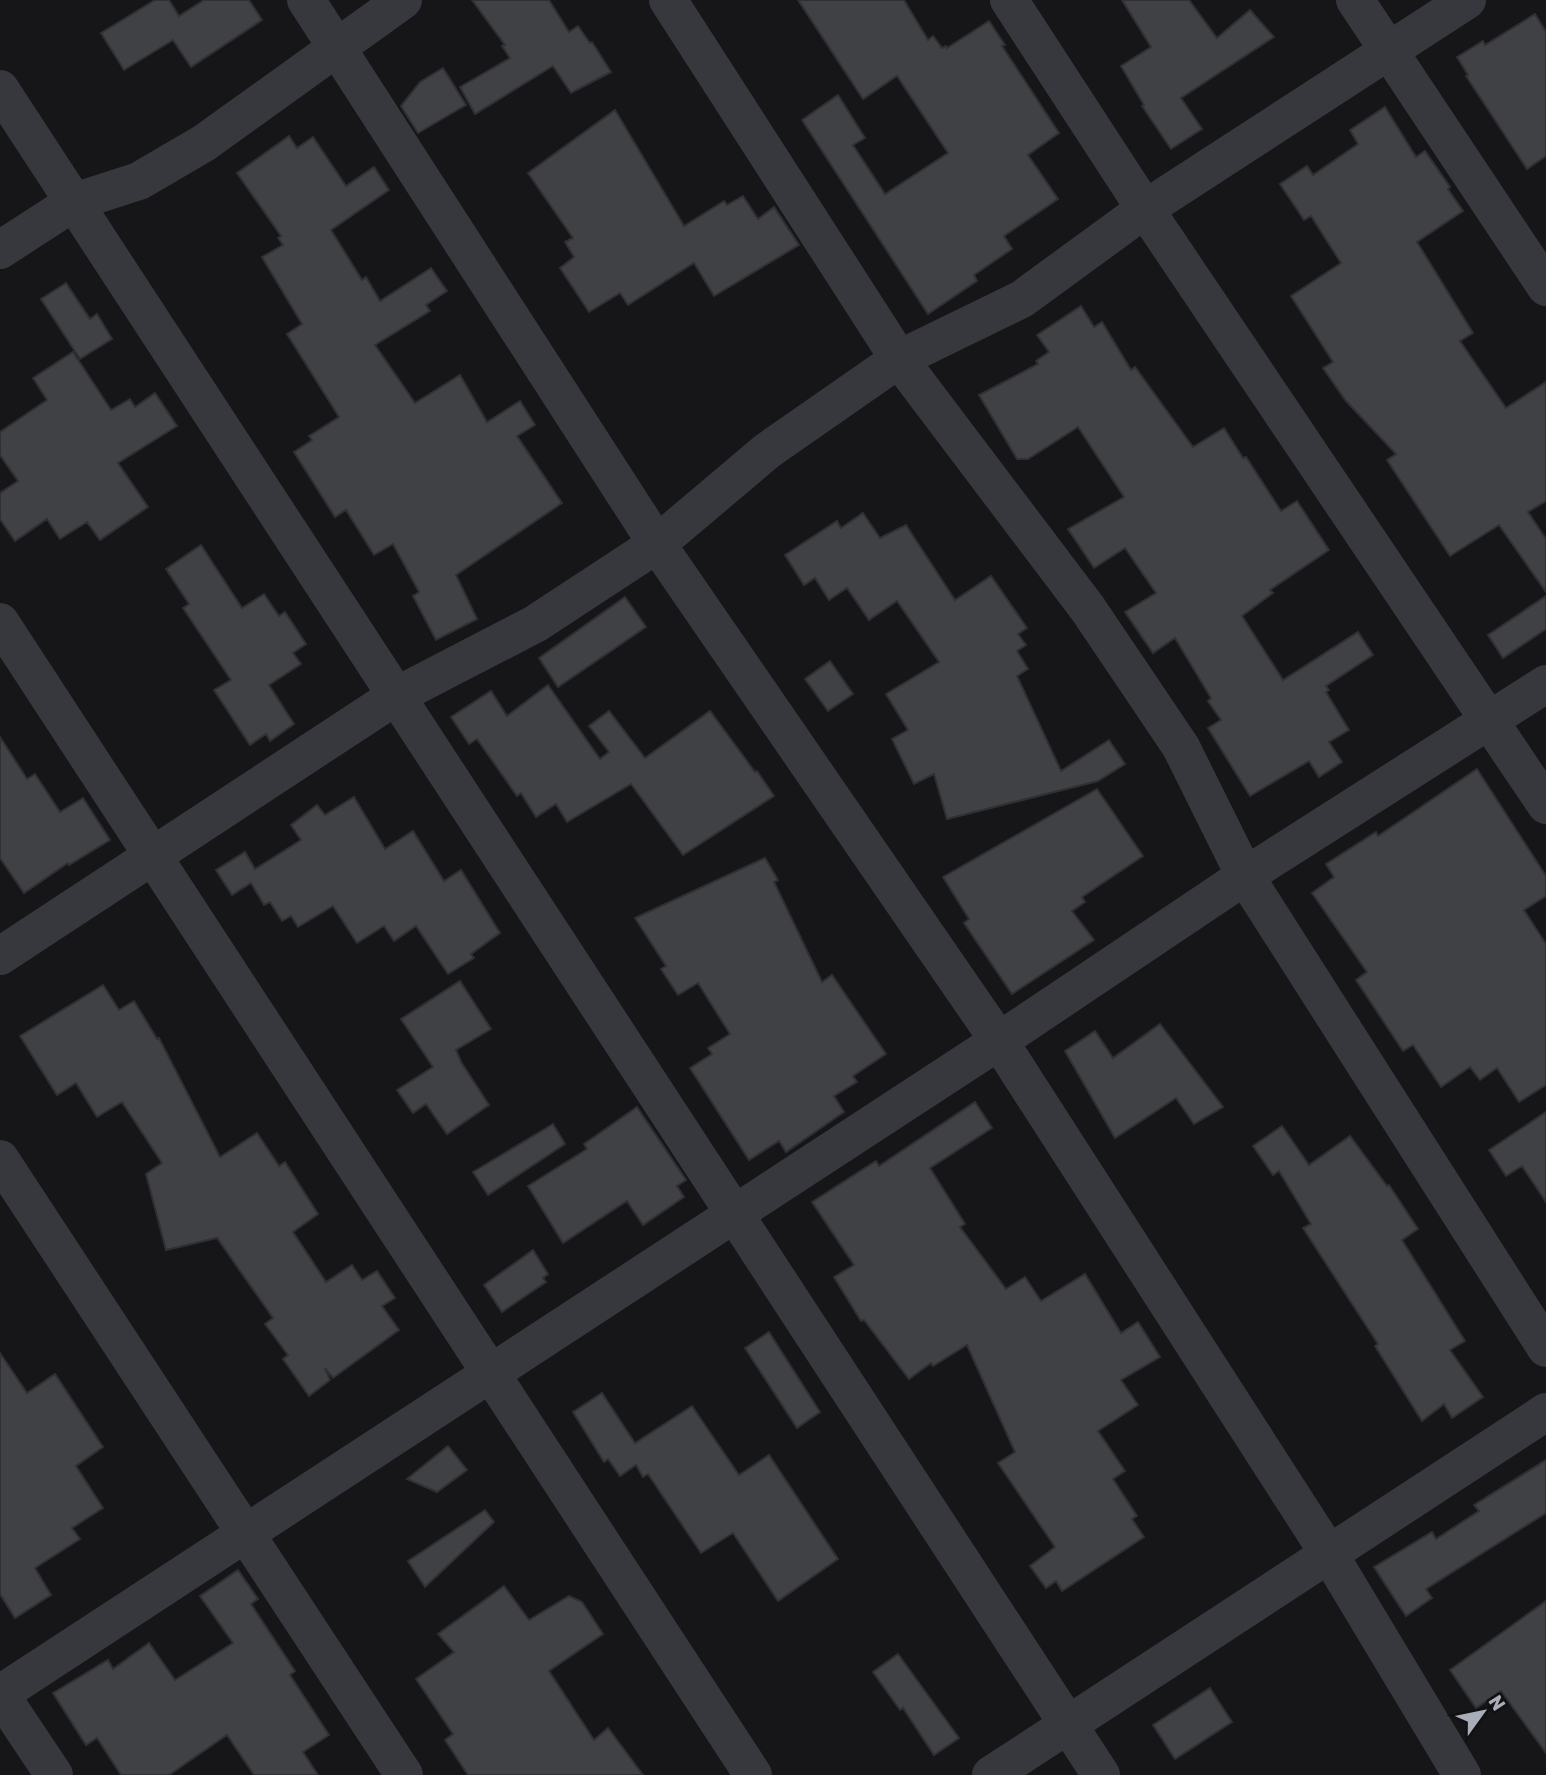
<svg xmlns="http://www.w3.org/2000/svg" width="1546" height="1775" viewBox="0 0 1546 1775" font-family="Rubik,sans-serif">
	<style>
		.building { fill: #404145; stroke: #303034; stroke-width: 2 }
		.lines { fill: none; stroke-linecap: round; stroke-linejoin: round }
		.minor { stroke: #37383d; stroke-width: 38 }
	</style>
	<rect width="100%" height="100%" fill="#161618"/>
	<g class="building">
		<path d="M 155,0 L 169,0 L 179,16 L 204,0 L 249,0 L 262,20 L 191,67 L 173,40 L 124,70 L 101,33 Z"/>
		<path d="M 472,0 L 549,0 L 569,32 L 578,26 L 590,43 L 592,42 L 611,72 L 571,93 L 553,66 L 475,114 L 460,87 L 510,58 L 502,46 L 505,45 Z"/>
		<path d="M 798,0 L 904,0 L 928,40 L 933,36 L 942,48 L 946,46 L 947,48 L 989,21 L 1005,45 L 1002,46 L 1059,133 L 1028,155 L 1058,199 L 1004,236 L 1012,249 L 974,275 L 977,281 L 928,314 L 802,120 L 838,95 L 865,138 L 853,145 L 885,194 L 948,153 L 897,76 L 863,99 Z"/>
		<path d="M 1122,0 L 1189,0 L 1217,38 L 1250,10 L 1274,37 L 1181,98 L 1202,129 L 1171,149 L 1142,106 L 1144,105 L 1121,66 L 1151,47 Z"/>
		<path d="M 1535,14 L 1546,32 L 1546,156 L 1527,169 L 1466,76 L 1468,75 L 1457,57 L 1483,41 L 1485,45 Z"/>
		<path d="M 443,68 L 466,105 L 418,133 L 401,106 L 420,82 Z"/>
		<path d="M 1385,107 L 1416,157 L 1425,151 L 1450,187 L 1448,189 L 1463,211 L 1417,242 L 1473,333 L 1460,341 L 1506,408 L 1546,382 L 1546,501 L 1528,512 L 1546,539 L 1546,592 L 1499,525 L 1450,556 L 1387,460 L 1396,454 L 1346,401 L 1323,368 L 1333,362 L 1291,296 L 1341,263 L 1311,216 L 1304,220 L 1280,184 L 1307,166 L 1313,175 L 1358,144 L 1350,130 Z"/>
		<path d="M 615,110 L 684,226 L 724,201 L 727,205 L 743,196 L 758,219 L 774,207 L 799,245 L 714,296 L 694,263 L 628,305 L 620,293 L 589,312 L 560,268 L 574,257 L 565,242 L 573,238 L 528,173 Z"/>
		<path d="M 289,136 L 297,148 L 313,137 L 346,186 L 374,167 L 389,190 L 331,230 L 362,280 L 366,277 L 380,301 L 431,268 L 447,291 L 426,305 L 430,311 L 375,345 L 415,403 L 460,375 L 487,422 L 520,401 L 535,425 L 517,436 L 562,503 L 456,575 L 477,619 L 436,640 L 413,596 L 419,592 L 393,544 L 374,555 L 346,510 L 335,517 L 294,452 L 312,440 L 309,436 L 339,417 L 287,334 L 302,324 L 262,257 L 283,245 L 278,238 L 281,236 L 237,173 Z"/>
		<path d="M 66,283 L 90,319 L 97,314 L 112,339 L 80,359 L 41,299 Z"/>
		<path d="M 1081,306 L 1094,327 L 1102,322 L 1131,370 L 1135,367 L 1193,447 L 1224,428 L 1243,458 L 1246,457 L 1281,511 L 1297,501 L 1329,550 L 1270,590 L 1273,593 L 1242,616 L 1283,680 L 1358,632 L 1373,655 L 1326,686 L 1329,690 L 1326,692 L 1349,730 L 1329,742 L 1342,762 L 1319,777 L 1309,761 L 1250,796 L 1208,728 L 1221,720 L 1208,701 L 1211,698 L 1175,638 L 1153,653 L 1125,612 L 1156,593 L 1125,548 L 1094,568 L 1068,529 L 1124,497 L 1078,427 L 1028,459 L 1017,459 L 979,395 L 1038,364 L 1036,361 L 1049,352 L 1037,335 Z"/>
		<path d="M 73,352 L 111,410 L 130,399 L 135,407 L 155,393 L 177,426 L 118,463 L 148,507 L 100,540 L 87,522 L 60,539 L 47,519 L 15,541 L 0,519 L 0,493 L 18,481 L 0,455 L 0,432 L 47,400 L 33,378 Z"/>
		<path d="M 863,513 L 880,538 L 906,525 L 955,600 L 991,576 L 1027,628 L 1018,634 L 1026,645 L 1017,651 L 1028,669 L 1017,676 L 1061,771 L 1109,740 L 1125,764 L 1098,781 L 947,819 L 934,774 L 914,784 L 892,739 L 908,730 L 886,694 L 939,662 L 897,601 L 869,620 L 847,588 L 829,600 L 815,578 L 804,585 L 785,555 L 837,521 L 841,528 Z"/>
		<path d="M 201,545 L 242,608 L 264,594 L 279,616 L 285,612 L 306,644 L 293,653 L 301,664 L 269,685 L 294,724 L 270,741 L 266,734 L 250,745 L 214,690 L 231,680 L 183,608 L 189,604 L 166,569 Z"/>
		<path d="M 1546,596 L 1546,629 L 1503,658 L 1488,635 Z"/>
		<path d="M 625,597 L 646,627 L 558,687 L 539,658 Z"/>
		<path d="M 830,661 L 853,694 L 828,711 L 805,679 Z"/>
		<path d="M 548,685 L 600,759 L 609,752 L 589,726 L 609,711 L 645,758 L 710,711 L 755,772 L 757,771 L 774,796 L 683,855 L 631,784 L 567,822 L 556,804 L 536,817 L 521,793 L 517,796 L 477,739 L 469,744 L 451,717 L 491,691 L 507,716 Z"/>
		<path d="M 0,737 L 27,779 L 35,774 L 60,812 L 83,798 L 110,840 L 69,865 L 68,863 L 24,893 L 0,858 Z"/>
		<path d="M 1477,769 L 1546,876 L 1546,896 L 1524,910 L 1546,944 L 1546,1085 L 1519,1102 L 1497,1068 L 1480,1080 L 1470,1067 L 1441,1087 L 1413,1045 L 1403,1051 L 1356,980 L 1367,972 L 1312,893 L 1334,877 L 1326,864 L 1376,832 L 1378,836 Z"/>
		<path d="M 1097,789 L 1143,856 L 1082,897 L 1085,902 L 1072,911 L 1094,940 L 1012,994 L 964,923 L 969,919 L 943,877 Z"/>
		<path d="M 354,797 L 385,849 L 413,831 L 444,881 L 461,870 L 500,933 L 471,954 L 474,958 L 448,974 L 416,926 L 394,941 L 384,926 L 357,943 L 333,906 L 298,927 L 291,916 L 282,921 L 270,902 L 264,905 L 251,883 L 232,895 L 216,870 L 245,852 L 255,869 L 301,840 L 291,825 L 317,805 L 325,815 Z"/>
		<path d="M 765,858 L 778,880 L 774,882 L 822,982 L 832,975 L 886,1054 L 853,1076 L 857,1082 L 834,1096 L 844,1112 L 786,1152 L 779,1141 L 749,1160 L 690,1068 L 712,1054 L 708,1048 L 730,1034 L 698,983 L 678,995 L 661,969 L 666,966 L 635,918 Z"/>
		<path d="M 460,981 L 491,1029 L 456,1050 L 461,1062 L 489,1105 L 447,1134 L 426,1104 L 413,1113 L 397,1090 L 433,1067 L 401,1019 Z"/>
		<path d="M 103,985 L 119,1010 L 134,1001 L 157,1039 L 159,1038 L 220,1157 L 257,1133 L 279,1166 L 285,1162 L 318,1214 L 293,1232 L 326,1282 L 352,1265 L 362,1280 L 377,1271 L 395,1298 L 382,1306 L 399,1330 L 333,1378 L 325,1368 L 330,1380 L 309,1396 L 283,1359 L 288,1355 L 265,1324 L 273,1318 L 217,1238 L 166,1250 L 146,1174 L 162,1163 L 122,1102 L 97,1117 L 76,1083 L 57,1095 L 20,1036 Z"/>
		<path d="M 1160,1024 L 1223,1107 L 1194,1124 L 1176,1098 L 1115,1138 L 1065,1051 L 1095,1031 L 1113,1058 Z"/>
		<path d="M 975,1102 L 992,1128 L 930,1168 L 965,1224 L 960,1227 L 1006,1289 L 1025,1277 L 1041,1301 L 1085,1274 L 1121,1333 L 1138,1322 L 1160,1357 L 1121,1380 L 1138,1405 L 1098,1431 L 1125,1471 L 1113,1479 L 1137,1516 L 1132,1519 L 1144,1537 L 1062,1591 L 1056,1581 L 1046,1588 L 1030,1566 L 1055,1547 L 998,1463 L 1015,1452 L 967,1345 L 933,1366 L 931,1363 L 909,1379 L 864,1320 L 861,1321 L 834,1277 L 854,1265 L 812,1202 L 876,1161 L 879,1166 Z"/>
		<path d="M 637,1107 L 686,1180 L 677,1186 L 684,1197 L 643,1225 L 627,1201 L 563,1243 L 528,1186 L 587,1149 L 584,1144 Z"/>
		<path d="M 1546,1112 L 1546,1202 L 1522,1166 L 1506,1176 L 1489,1150 Z"/>
		<path d="M 553,1124 L 565,1144 L 488,1195 L 473,1172 Z"/>
		<path d="M 1282,1126 L 1309,1165 L 1350,1136 L 1387,1186 L 1389,1185 L 1418,1229 L 1402,1240 L 1465,1341 L 1450,1350 L 1483,1397 L 1452,1418 L 1444,1404 L 1422,1421 L 1375,1346 L 1378,1344 L 1303,1228 L 1311,1224 L 1279,1171 L 1273,1175 L 1253,1146 Z"/>
		<path d="M 533,1250 L 548,1274 L 543,1278 L 546,1282 L 502,1312 L 484,1285 Z"/>
		<path d="M 769,1332 L 820,1412 L 797,1428 L 745,1348 Z"/>
		<path d="M 0,1353 L 27,1393 L 55,1374 L 103,1447 L 76,1466 L 103,1508 L 72,1528 L 80,1539 L 35,1568 L 51,1595 L 15,1618 L 0,1594 Z"/>
		<path d="M 602,1393 L 635,1443 L 692,1406 L 739,1475 L 769,1455 L 838,1559 L 778,1601 L 733,1533 L 701,1553 L 648,1474 L 643,1477 L 636,1465 L 620,1476 L 608,1459 L 604,1462 L 573,1412 Z"/>
		<path d="M 448,1446 L 467,1470 L 437,1492 L 407,1479 Z"/>
		<path d="M 1546,1460 L 1546,1513 L 1426,1589 L 1432,1598 L 1406,1616 L 1374,1567 L 1432,1532 L 1436,1539 L 1479,1511 L 1474,1505 Z"/>
		<path d="M 485,1510 L 494,1522 L 425,1587 L 408,1561 Z"/>
		<path d="M 238,1570 L 258,1599 L 251,1604 L 295,1671 L 290,1675 L 329,1735 L 303,1752 L 318,1775 L 254,1775 L 227,1735 L 169,1775 L 121,1775 L 97,1738 L 86,1745 L 53,1693 L 108,1660 L 113,1669 L 149,1643 L 175,1680 L 233,1643 L 200,1596 Z"/>
		<path d="M 504,1586 L 529,1620 L 569,1596 L 582,1602 L 603,1634 L 549,1671 L 594,1740 L 608,1728 L 643,1775 L 468,1775 L 445,1740 L 453,1734 L 416,1679 L 454,1652 L 438,1634 Z"/>
		<path d="M 1546,1601 L 1546,1753 L 1501,1691 L 1476,1708 L 1450,1670 Z"/>
		<path d="M 898,1654 L 959,1738 L 934,1755 L 903,1708 L 900,1710 L 873,1672 Z"/>
		<path d="M 1210,1688 L 1232,1722 L 1175,1759 L 1153,1725 Z"/>
	</g>
	<g class="lines">
		<g class="minor">
			<path d="M 306,0 L 657,544 L 999,1041 L 1329,1554 L 1462,1775"/>
			<path d="M 668,0 L 899,359 L 1088,609 L 1181,747 L 1245,876 L 1546,1348"/>
			<path d="M 1009,0 L 1145,209 L 1546,805"/>
			<path d="M 1355,0 L 1546,287"/>
			<path d="M 0,89 L 1101,1775"/>
			<path d="M 0,250 L 74,202 L 139,181 L 204,143 L 403,0"/>
			<path d="M 0,622 L 753,1775"/>
			<path d="M 0,956 L 396,696 L 535,624 L 657,544 L 767,451 L 899,359 L 1022,299 L 1145,209 L 1467,0"/>
			<path d="M 0,1159 L 404,1775"/>
			<path d="M 0,1694 L 999,1041 L 1245,876 L 1546,684"/>
			<path d="M 0,1694 L 54,1775"/>
			<path d="M 991,1775 L 1546,1412"/>
		</g>
	</g>
	<g transform="translate(1483 1712) rotate(57)" stroke="#111113" stroke-width="5" paint-order="stroke">
	<path d="M0-5L12 26L0 18L-12 26Z" fill="#a8adb8"/>
	<text y="-10" font-size="19" font-weight="bold" text-anchor="middle" fill="#a8adb8">N</text>
	</g>
</svg>
